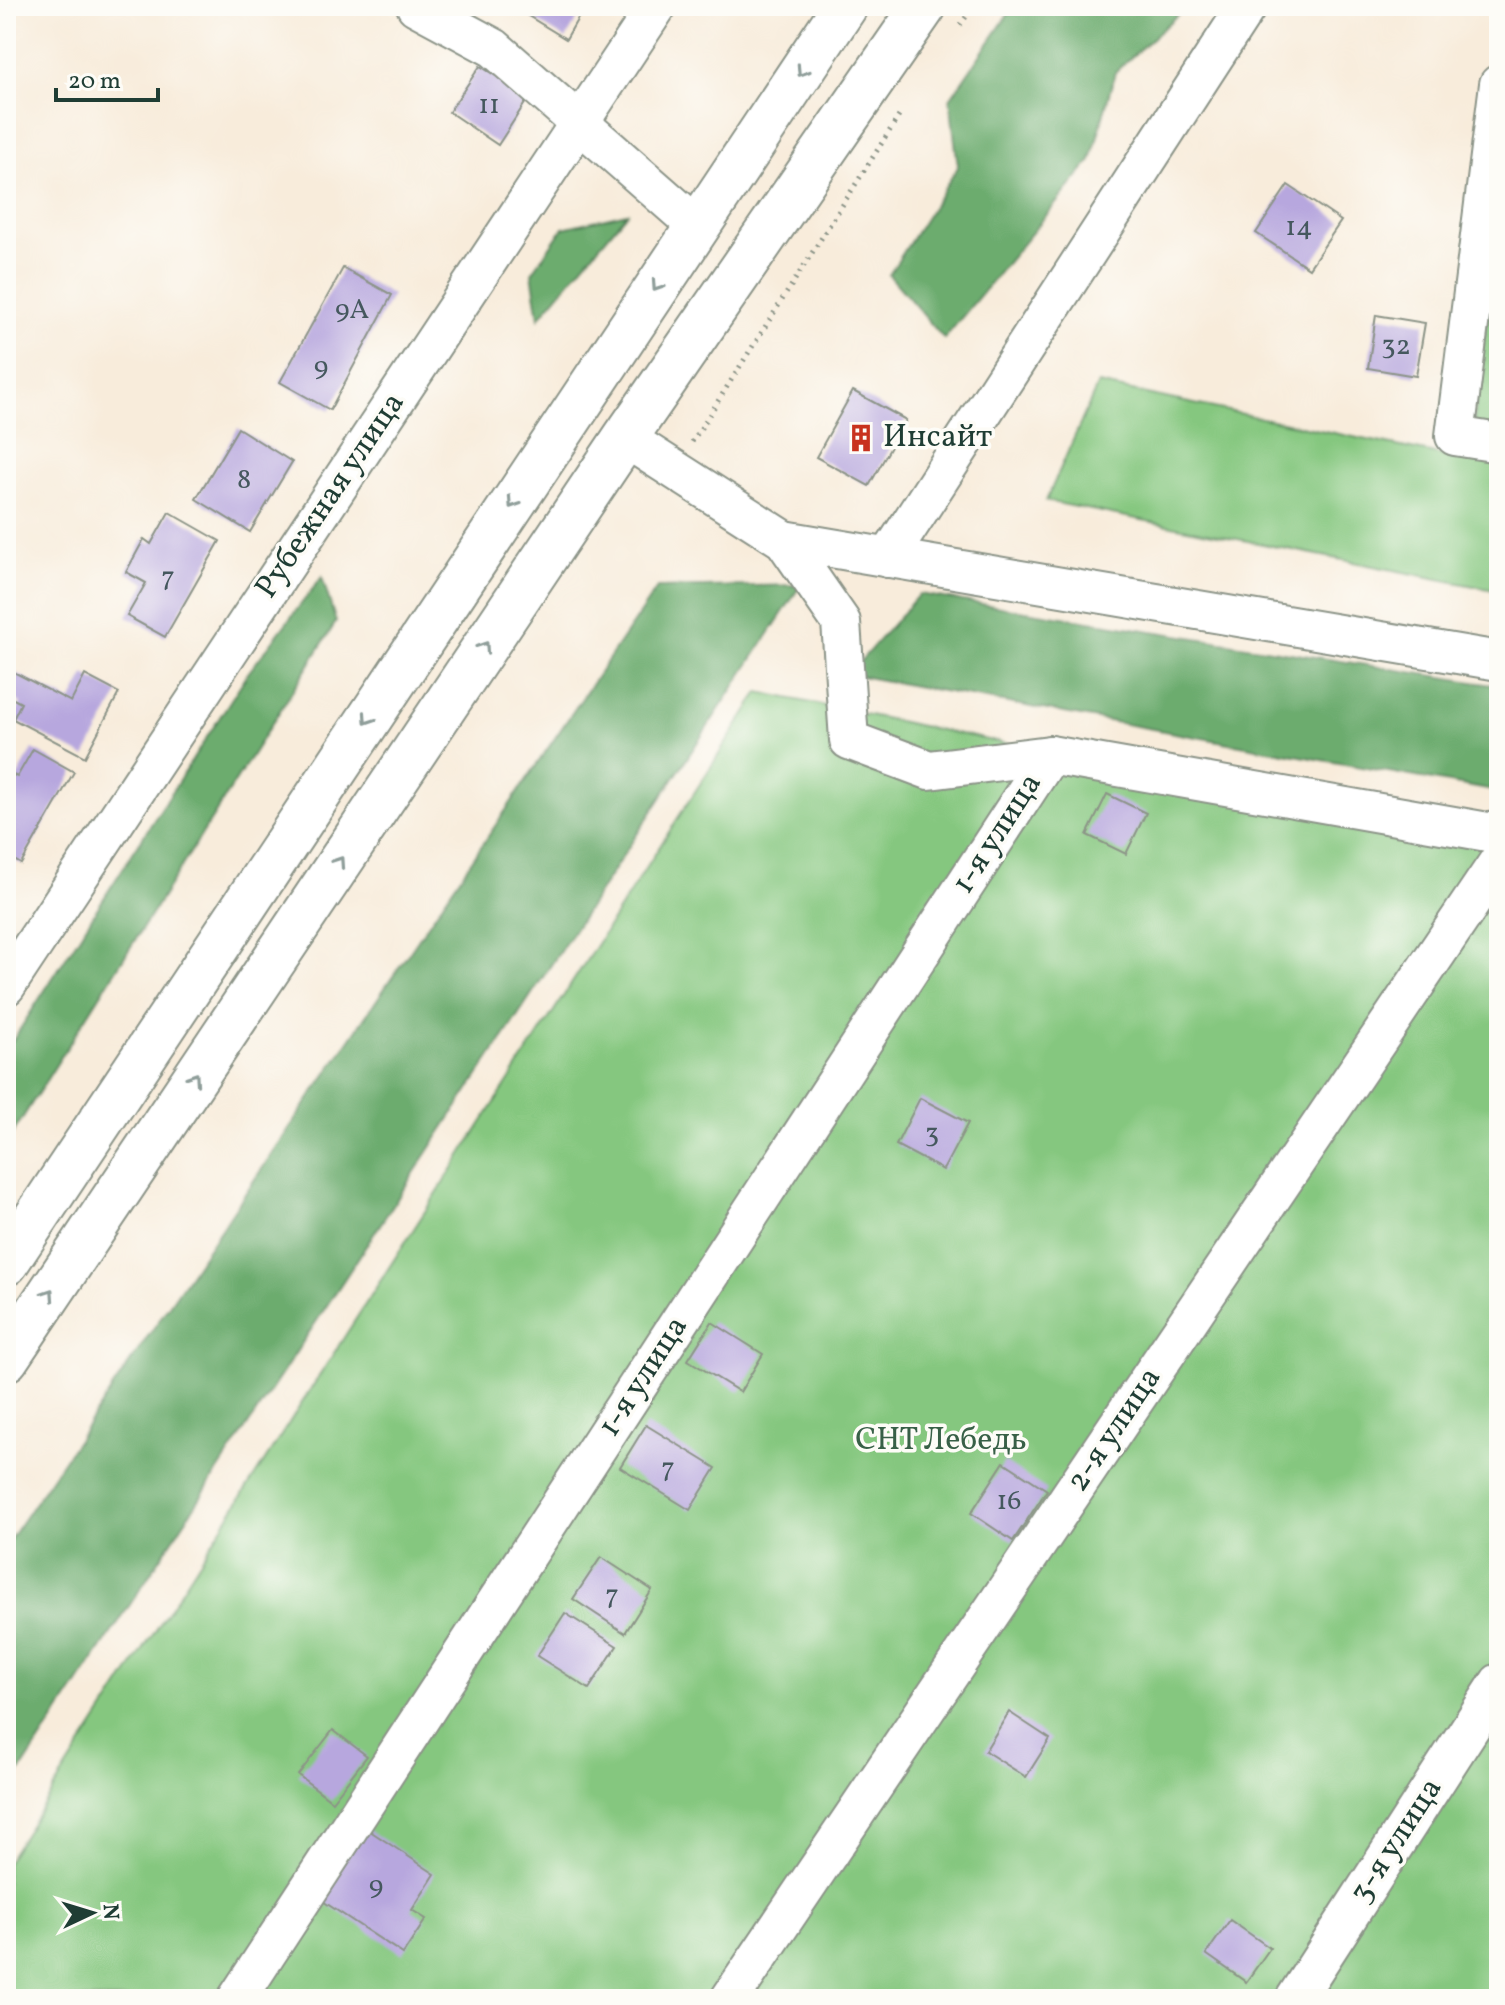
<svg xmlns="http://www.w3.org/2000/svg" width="1505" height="2005" viewBox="0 0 1505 2005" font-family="Vollkorn,serif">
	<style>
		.green { fill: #85c77f; stroke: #52825a; stroke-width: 2 }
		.forest { fill: #6cac6e; stroke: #467451; stroke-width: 2 }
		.building { fill: #b7a7de }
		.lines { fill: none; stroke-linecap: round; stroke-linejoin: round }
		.minor-casing { stroke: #8c9488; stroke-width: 42 }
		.trunk-casing { stroke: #8c9488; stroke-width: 48 }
		.path { stroke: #8c9488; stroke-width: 5; stroke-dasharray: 2 6; stroke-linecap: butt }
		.minor { stroke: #fff; stroke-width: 38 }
		.trunk { stroke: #fff; stroke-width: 44 }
		.oneway { stroke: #8f9e9a }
		.labels { text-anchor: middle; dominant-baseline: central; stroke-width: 7; stroke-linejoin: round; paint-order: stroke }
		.number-label { font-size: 28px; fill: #45585e }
		.poi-label { font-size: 32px; fill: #1f3d34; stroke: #fdfcf7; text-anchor: start }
		.street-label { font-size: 32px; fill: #1f3d34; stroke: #fdfcf7 }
		.park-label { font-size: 32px; fill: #386047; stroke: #fdfcf7 }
	</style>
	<rect width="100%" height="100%" fill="#fdfcf7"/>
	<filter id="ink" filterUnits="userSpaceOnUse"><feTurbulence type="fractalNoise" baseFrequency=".0125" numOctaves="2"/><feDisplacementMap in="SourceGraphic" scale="16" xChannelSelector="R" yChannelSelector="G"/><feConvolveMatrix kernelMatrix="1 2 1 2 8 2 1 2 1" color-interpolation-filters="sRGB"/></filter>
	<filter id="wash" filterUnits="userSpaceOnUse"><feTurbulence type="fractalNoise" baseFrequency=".006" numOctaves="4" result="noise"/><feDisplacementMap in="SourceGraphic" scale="32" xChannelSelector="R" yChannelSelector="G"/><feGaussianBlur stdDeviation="1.8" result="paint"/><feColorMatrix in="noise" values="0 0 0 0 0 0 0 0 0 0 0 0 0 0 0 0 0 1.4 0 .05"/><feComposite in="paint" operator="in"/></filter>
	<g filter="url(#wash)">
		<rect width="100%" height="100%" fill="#f8ecdb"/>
		<g class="green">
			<path d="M 1499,214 L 1499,591 L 1046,501 L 1098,384 L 1469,461 Z"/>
			<path d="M 759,692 L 1499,847 L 1499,1999 L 6,1999 L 6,1863 Z"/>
		</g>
		<g class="forest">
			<path d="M 1014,6 L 1187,6 L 1115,72 L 1091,161 L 944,339 L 889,275 L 958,167 L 950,99 Z"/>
			<path d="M 627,213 L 539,318 L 532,273 L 563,228 Z"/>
			<path d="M 322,577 L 336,622 L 6,1144 L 6,1051 L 248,673 Z"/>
			<path d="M 801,585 L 6,1793 L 6,1545 L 657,588 Z"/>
			<path d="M 919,594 L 1499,686 L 1499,792 L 849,674 Z"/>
		</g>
		<g id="blocks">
			<g class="building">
				<path d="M 512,6 L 585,6 L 566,39 Z"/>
				<path d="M 480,66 L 529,97 L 498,145 L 449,112 Z"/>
				<path d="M 1288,185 L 1341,221 L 1309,268 L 1256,233 Z"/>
				<path d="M 343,268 L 392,295 L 330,410 L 280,382 Z"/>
				<path d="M 1376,315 L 1425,323 L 1416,376 L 1368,368 Z"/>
				<path d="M 853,391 L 906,420 L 869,486 L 816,457 Z"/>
				<path d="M 238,428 L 292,462 L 250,532 L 196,499 Z"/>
				<path d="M 169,512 L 220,541 L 165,637 L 127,616 L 146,583 L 126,572 L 144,539 L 151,544 Z"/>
				<path d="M 6,668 L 71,702 L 85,675 L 119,693 L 85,757 L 13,719 L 21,703 L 6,695 Z"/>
				<path d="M 33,749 L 74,772 L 21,864 L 6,855 L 6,771 L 17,777 Z"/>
				<path d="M 1107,794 L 1146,813 L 1126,854 L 1087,835 Z"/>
				<path d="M 920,1098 L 968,1123 L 943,1170 L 896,1145 Z"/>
				<path d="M 712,1322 L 763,1354 L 740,1392 L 688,1360 Z"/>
				<path d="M 646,1425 L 716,1468 L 690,1510 L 620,1467 Z"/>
				<path d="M 1004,1462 L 1047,1490 L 1013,1541 L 971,1513 Z"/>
				<path d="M 601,1557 L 652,1590 L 625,1633 L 573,1599 Z"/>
				<path d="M 565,1613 L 617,1646 L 589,1689 L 537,1656 Z"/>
				<path d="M 1009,1712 L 1050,1739 L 1026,1777 L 985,1751 Z"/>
				<path d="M 333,1730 L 367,1756 L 332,1801 L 298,1775 Z"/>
				<path d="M 364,1827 L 435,1874 L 412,1910 L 426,1919 L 403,1954 L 318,1898 Z"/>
				<path d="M 1230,1920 L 1270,1948 L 1246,1982 L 1206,1954 Z"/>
			</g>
		</g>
	</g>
	<g filter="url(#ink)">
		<use href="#blocks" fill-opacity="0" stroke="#8c9488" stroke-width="2"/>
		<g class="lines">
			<defs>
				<g id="minor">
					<path d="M 416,6 L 494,48 L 697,226"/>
					<path d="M 1499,84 L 1455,436 L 1499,443"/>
					<path d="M 625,438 L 784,540 L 841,622 L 849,740 L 929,770 L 1050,755 L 1499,834"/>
					<path d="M 784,540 L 1499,661"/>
					<path d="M 888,558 L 1247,6"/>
					<path d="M 6,986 L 657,6"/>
					<path d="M 237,1999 L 1050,755"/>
					<path d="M 730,1999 L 1499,861"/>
					<path d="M 1295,1999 L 1499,1683"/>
				</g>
				<g id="trunk">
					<path d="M 6,1263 L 845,6"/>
					<path d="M 6,1359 L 625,438 L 924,6"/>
				</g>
			</defs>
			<use href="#minor" class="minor-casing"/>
			<use href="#trunk" class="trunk-casing"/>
			<g class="path">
				<path d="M 960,25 L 974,6"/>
				<path d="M 692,442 L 899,116"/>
			</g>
			<use href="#minor" class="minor"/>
			<use href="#trunk" class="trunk"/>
		</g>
		<defs><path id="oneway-chevron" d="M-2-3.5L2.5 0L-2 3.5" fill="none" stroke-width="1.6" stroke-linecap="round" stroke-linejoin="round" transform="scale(2)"/></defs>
		<g class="oneway">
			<use href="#oneway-chevron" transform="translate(802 71) rotate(123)"/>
			<use href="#oneway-chevron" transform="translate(657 286) rotate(124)"/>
			<use href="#oneway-chevron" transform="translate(513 503) rotate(124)"/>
			<use href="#oneway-chevron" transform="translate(484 647) rotate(-56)"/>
			<use href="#oneway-chevron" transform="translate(368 719) rotate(124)"/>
			<use href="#oneway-chevron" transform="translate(339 862) rotate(-56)"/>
			<use href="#oneway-chevron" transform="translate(194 1078) rotate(-56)"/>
			<use href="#oneway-chevron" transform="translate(49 1294) rotate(-56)"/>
		</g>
	</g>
	<defs>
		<symbol id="building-bare" viewBox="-9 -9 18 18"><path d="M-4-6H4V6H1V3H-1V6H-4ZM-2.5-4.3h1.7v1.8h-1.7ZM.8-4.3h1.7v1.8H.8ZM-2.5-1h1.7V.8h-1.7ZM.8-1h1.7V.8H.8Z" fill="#c8321e" stroke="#fdfcf7" stroke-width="2.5" paint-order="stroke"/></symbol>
	</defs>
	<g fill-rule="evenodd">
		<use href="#building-bare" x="841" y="418" width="40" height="40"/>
	</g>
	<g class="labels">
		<g class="number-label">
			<text x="489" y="105">11</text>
			<text x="1299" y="227">14</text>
			<text x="352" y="310">9А</text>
			<text x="1396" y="346">32</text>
			<text x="321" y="367">9</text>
			<text x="244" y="480">8</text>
			<text x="168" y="577">7</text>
			<text x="932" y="1134">3</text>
			<text x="668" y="1468">7</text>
			<text x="1009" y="1501">16</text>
			<text x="612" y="1595">7</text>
			<text x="376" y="1886">9</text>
		</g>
		<g class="poi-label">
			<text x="883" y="438">Инсайт</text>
		</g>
		<g class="street-label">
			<text transform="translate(331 496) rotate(-56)">Рубежная улица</text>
			<text transform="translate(998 834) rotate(-57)">1-я улица</text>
			<text transform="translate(644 1377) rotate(-57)">1-я улица</text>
			<text transform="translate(1115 1430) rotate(-56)">2-я улица</text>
			<text transform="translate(1397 1841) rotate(-57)">3-я улица</text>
		</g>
		<g class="park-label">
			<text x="941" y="1441">СНТ Лебедь</text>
		</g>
	</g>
	<rect width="1505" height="2005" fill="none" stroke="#fdfcf7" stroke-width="32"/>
	<g transform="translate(92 1913) rotate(86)" stroke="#fdfcf7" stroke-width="6" paint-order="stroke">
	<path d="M0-6L14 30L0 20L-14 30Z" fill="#1f3d34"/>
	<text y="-12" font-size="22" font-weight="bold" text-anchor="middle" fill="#1f3d34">N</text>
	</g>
	<path d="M56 88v12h102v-12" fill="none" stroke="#1f3d34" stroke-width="4"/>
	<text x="68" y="88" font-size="24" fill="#1f3d34" stroke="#fdfcf7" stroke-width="6" paint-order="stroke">20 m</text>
</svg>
